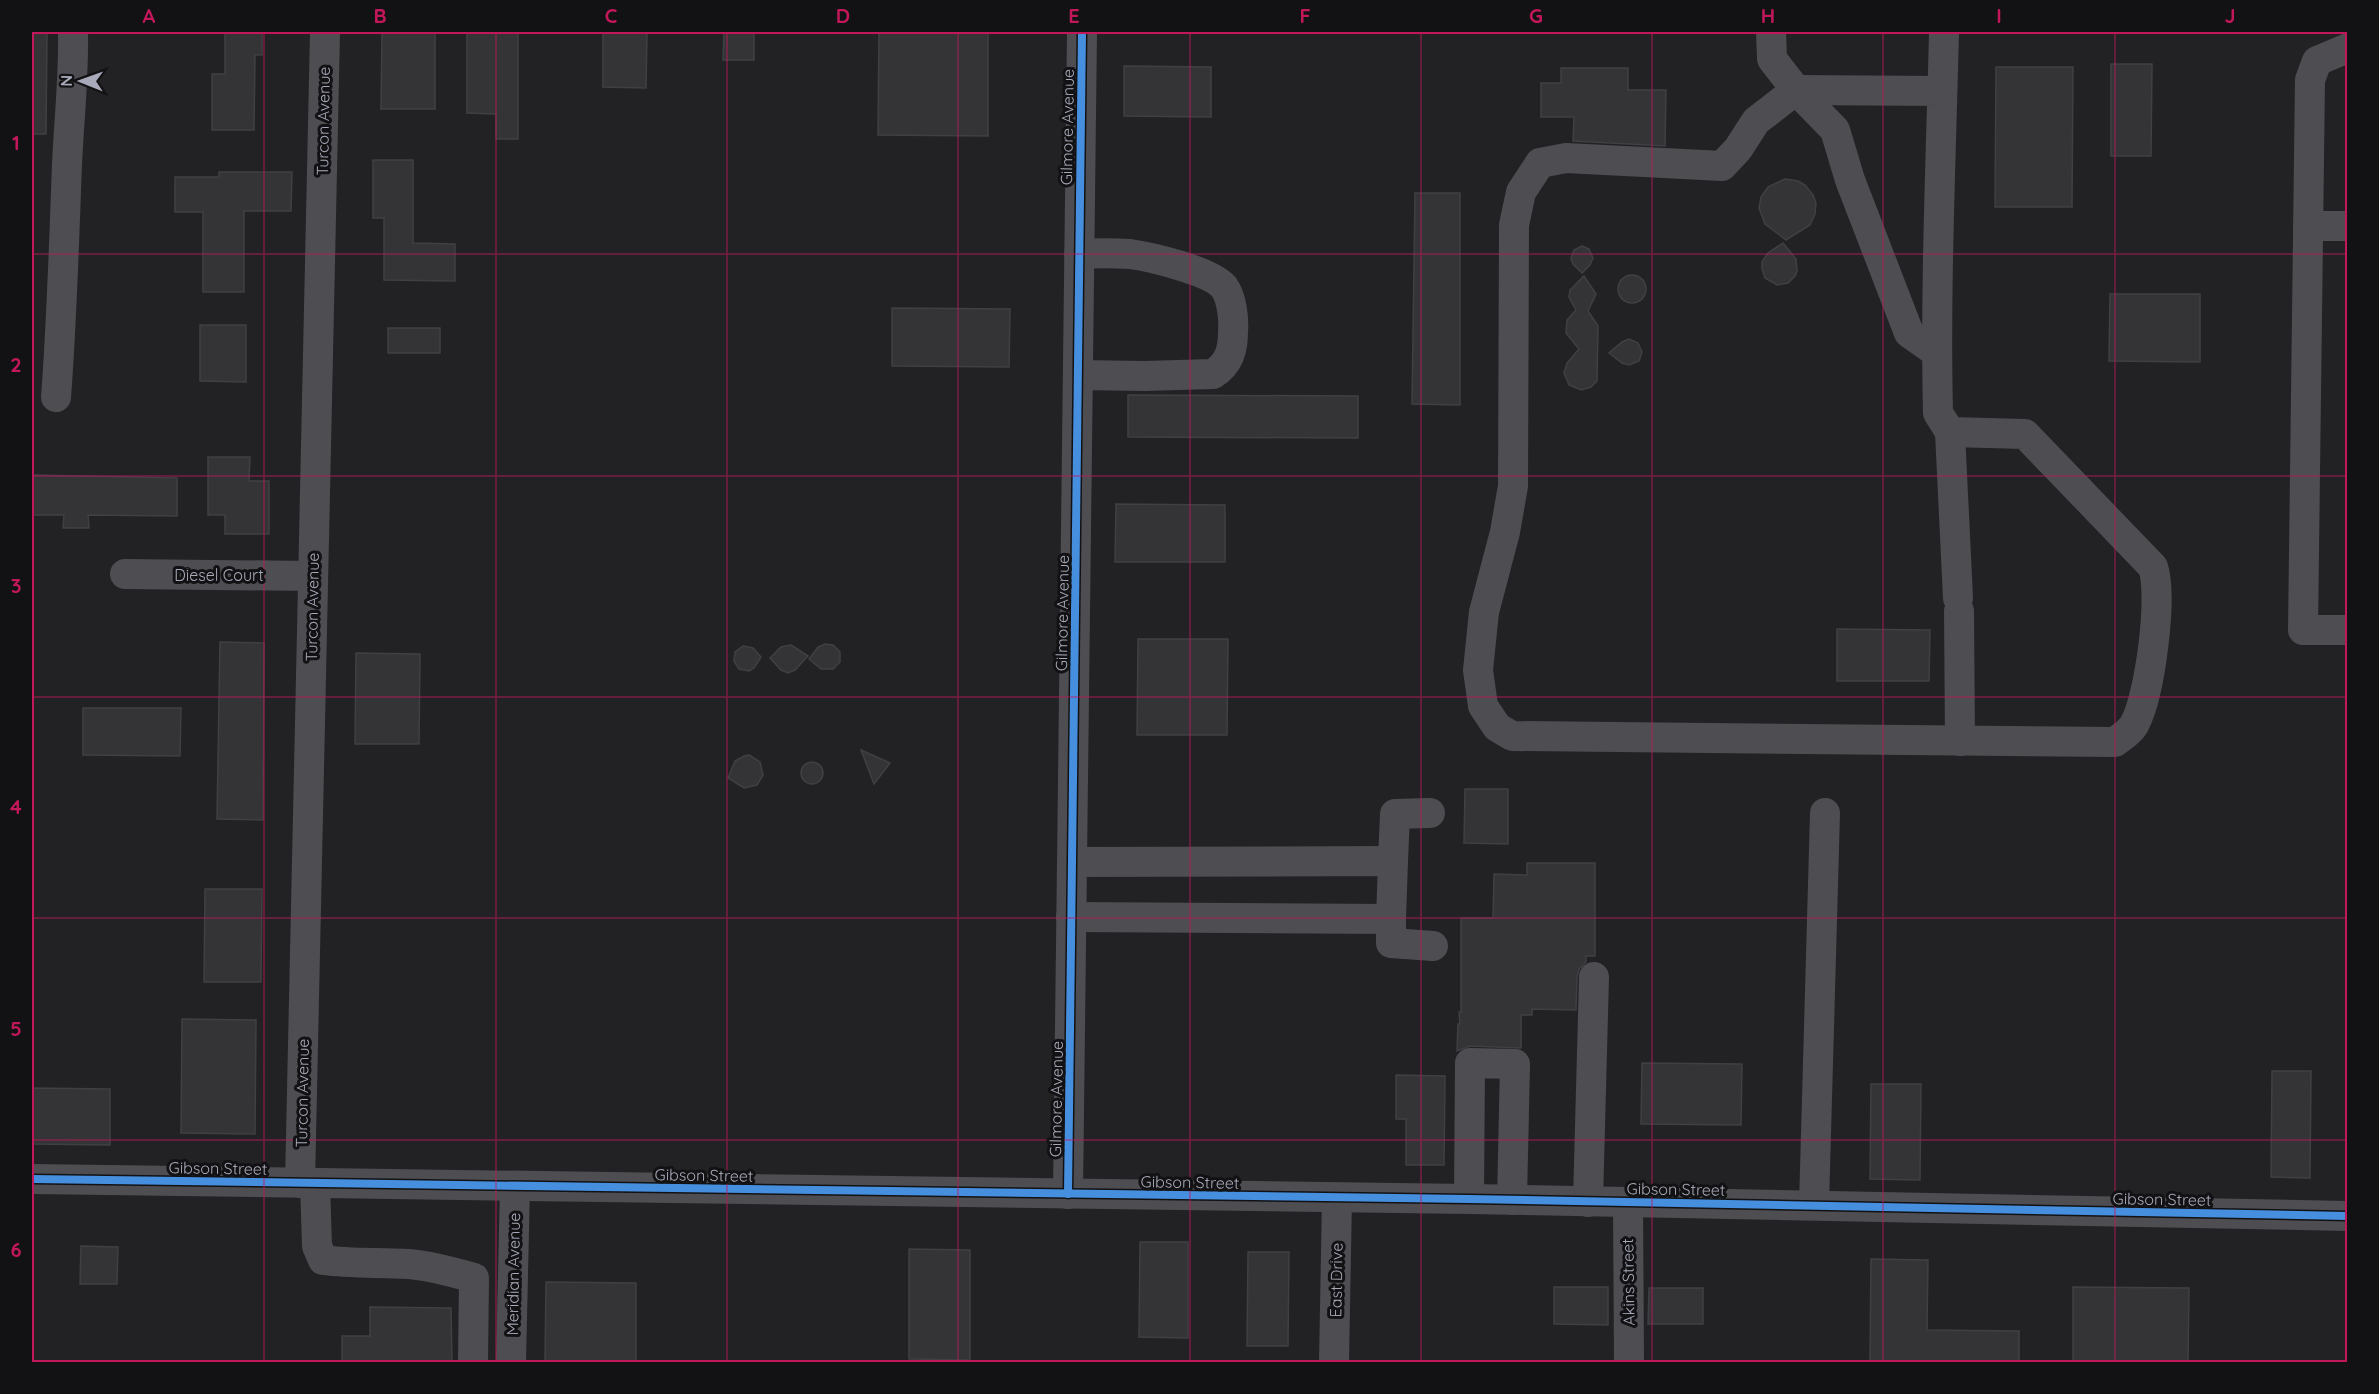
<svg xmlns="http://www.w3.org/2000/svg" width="2379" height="1394" viewBox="0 0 2379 1394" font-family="Quicksand,sans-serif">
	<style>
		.built { fill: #222224 }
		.building { fill: #343436; stroke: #404044; stroke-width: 1.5 }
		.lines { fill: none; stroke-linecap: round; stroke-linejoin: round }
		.minor { stroke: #4e4d52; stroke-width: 30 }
		.cycleway-casing { stroke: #121214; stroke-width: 11 }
		.cycleway { stroke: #468fdf; stroke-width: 8 }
		.grid { fill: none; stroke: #c2185b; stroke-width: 1.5; stroke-opacity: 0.55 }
		.labels { text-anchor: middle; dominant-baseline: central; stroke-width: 6; stroke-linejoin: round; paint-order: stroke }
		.street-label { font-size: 16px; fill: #a8aab9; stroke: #121214 }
		.neatline { fill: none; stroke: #c2185b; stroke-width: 2 }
		.grid-label { font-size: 20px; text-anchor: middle; font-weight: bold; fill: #c2185b }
	</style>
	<rect width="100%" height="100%" fill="#181818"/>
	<rect class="built" x="32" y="32" width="2315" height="1330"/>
	<g class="building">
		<path d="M 32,32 L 47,32 L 46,134 L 32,134 Z"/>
		<path d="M 225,32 L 262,32 L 262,55 L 255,55 L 254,130 L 212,130 L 212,74 L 225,74 Z"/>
		<path d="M 382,32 L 435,32 L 435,109 L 381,109 Z"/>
		<path d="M 467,32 L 518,32 L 518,139 L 496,139 L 496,114 L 467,113 Z"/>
		<path d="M 603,32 L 647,32 L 646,88 L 603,87 Z"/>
		<path d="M 724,32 L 754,32 L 754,60 L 723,60 Z"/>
		<path d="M 879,32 L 988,32 L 988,136 L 878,135 Z"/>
		<path d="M 2111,64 L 2152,64 L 2151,156 L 2111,156 Z"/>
		<path d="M 1124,66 L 1211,67 L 1211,117 L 1124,116 Z"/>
		<path d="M 1996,67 L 2073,67 L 2072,207 L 1995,207 Z"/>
		<path d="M 1561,68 L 1628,68 L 1628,90 L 1666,90 L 1665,146 L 1573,141 L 1574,117 L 1541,117 L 1541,83 L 1561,83 Z"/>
		<path d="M 373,160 L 413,160 L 413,243 L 455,244 L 455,281 L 384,280 L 384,218 L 373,218 Z"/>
		<path d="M 219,172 L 292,172 L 291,211 L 244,211 L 244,292 L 203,292 L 203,212 L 175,212 L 175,177 L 219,177 Z"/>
		<path d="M 1785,179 L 1798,181 L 1805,185 L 1813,195 L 1816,203 L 1815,214 L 1810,225 L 1786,240 L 1765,224 L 1759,208 L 1761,197 L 1768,187 Z"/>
		<path d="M 1415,193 L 1460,193 L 1460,405 L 1412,404 Z"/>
		<path d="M 1783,243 L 1796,259 L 1797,271 L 1795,276 L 1788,283 L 1777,285 L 1765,278 L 1762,269 L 1762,262 L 1768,253 Z"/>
		<path d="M 1582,246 L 1589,249 L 1593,258 L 1590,265 L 1582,273 L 1573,264 L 1571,258 L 1574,250 Z"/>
		<circle cx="1632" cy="289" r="14"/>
		<path d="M 1584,276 L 1596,294 L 1588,311 L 1598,326 L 1597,381 L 1591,387 L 1581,390 L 1569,385 L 1564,373 L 1567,363 L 1579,349 L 1566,333 L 1567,320 L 1576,310 L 1569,297 L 1570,290 Z"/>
		<path d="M 2110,294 L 2200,294 L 2200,362 L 2109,361 Z"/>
		<path d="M 892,308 L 1010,309 L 1009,367 L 892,366 Z"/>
		<path d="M 200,325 L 246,325 L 246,382 L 200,381 Z"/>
		<rect x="388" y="328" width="52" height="25"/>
		<path d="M 1629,339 L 1638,343 L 1642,352 L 1639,361 L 1629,365 L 1622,363 L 1609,353 L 1622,342 Z"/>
		<path d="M 1128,395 L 1358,396 L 1358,438 L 1128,437 Z"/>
		<path d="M 208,457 L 250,457 L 249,481 L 269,481 L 269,534 L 225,534 L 225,515 L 208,515 Z"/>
		<path d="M 32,475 L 177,478 L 177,516 L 88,515 L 89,528 L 63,528 L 64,515 L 32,515 Z"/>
		<path d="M 1116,504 L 1225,505 L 1225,562 L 1115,562 Z"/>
		<path d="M 1837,629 L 1930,630 L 1929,681 L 1837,681 Z"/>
		<path d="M 1138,639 L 1228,639 L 1227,735 L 1137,735 Z"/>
		<path d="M 220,642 L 264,643 L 263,820 L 217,819 Z"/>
		<path d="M 825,644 L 833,645 L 840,652 L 840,662 L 833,669 L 821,669 L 809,659 L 818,647 Z"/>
		<path d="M 791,645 L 808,656 L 795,670 L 788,673 L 781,670 L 770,658 L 781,647 Z"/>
		<path d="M 743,646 L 753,648 L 761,657 L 754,668 L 749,671 L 739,669 L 734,661 L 735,652 Z"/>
		<path d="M 356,653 L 420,654 L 419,744 L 355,744 Z"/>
		<path d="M 83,708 L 181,708 L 180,756 L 83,755 Z"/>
		<path d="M 861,750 L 890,763 L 874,784 Z"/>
		<path d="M 749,755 L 760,762 L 763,775 L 757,785 L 744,788 L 728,778 L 735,761 L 744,756 Z"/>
		<circle cx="812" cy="773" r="11"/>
		<path d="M 1465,789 L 1508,789 L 1508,844 L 1464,843 Z"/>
		<path d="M 1527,863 L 1595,863 L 1595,956 L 1586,956 L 1586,962 L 1579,969 L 1577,977 L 1576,1010 L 1532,1009 L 1532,1015 L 1521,1015 L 1521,1048 L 1470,1046 L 1457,1051 L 1458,1024 L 1460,1024 L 1459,1012 L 1461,1012 L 1461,918 L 1493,918 L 1494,874 L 1527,875 Z"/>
		<path d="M 205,889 L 262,889 L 261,982 L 204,982 Z"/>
		<path d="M 182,1019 L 256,1020 L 255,1134 L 181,1133 Z"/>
		<path d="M 1642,1063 L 1742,1064 L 1741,1125 L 1641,1124 Z"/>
		<path d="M 2272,1071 L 2311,1071 L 2310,1178 L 2271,1177 Z"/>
		<path d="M 1396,1075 L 1445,1076 L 1444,1165 L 1406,1165 L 1406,1119 L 1396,1119 Z"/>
		<path d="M 1871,1084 L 1921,1084 L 1920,1180 L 1870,1179 Z"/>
		<path d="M 32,1088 L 110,1089 L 110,1145 L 32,1144 Z"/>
		<path d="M 1140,1242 L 1188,1242 L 1188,1338 L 1139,1337 Z"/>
		<path d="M 81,1246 L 118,1247 L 117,1284 L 80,1284 Z"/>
		<path d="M 909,1249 L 970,1250 L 970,1360 L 909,1359 Z"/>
		<path d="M 1248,1252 L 1289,1252 L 1288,1346 L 1247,1346 Z"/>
		<path d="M 1871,1259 L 1928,1260 L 1927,1330 L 2019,1331 L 2019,1362 L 1870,1362 Z"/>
		<path d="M 546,1282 L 636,1283 L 636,1362 L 545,1362 Z"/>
		<path d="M 1554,1287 L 1608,1287 L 1608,1325 L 1554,1324 Z"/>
		<path d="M 2073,1287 L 2189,1288 L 2188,1362 L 2073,1362 Z"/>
		<path d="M 1649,1288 L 1703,1288 L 1703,1324 L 1648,1324 Z"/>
		<path d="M 370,1307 L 451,1308 L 452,1362 L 342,1362 L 342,1336 L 370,1336 Z"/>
	</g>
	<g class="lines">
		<g class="minor">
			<path d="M 1771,32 L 1772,59 L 1796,90 L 1835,130 L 1850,180 L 1909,333 L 1936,352"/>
			<path d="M 2348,48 L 2317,61 L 2310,80 L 2303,630 L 2348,630"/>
			<path d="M 1942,91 L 1796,90 L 1756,121 L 1738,149 L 1722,166 L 1566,158 L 1540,163 L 1521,192 L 1514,225 L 1513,486 L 1505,532 L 1484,612 L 1478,670 L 1483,706 L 1497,727 L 1512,736 L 2115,742 C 2122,737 2132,730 2135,723 C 2150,694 2163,597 2153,567 L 2025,434 L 1950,432 L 1938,413 C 1935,286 1941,159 1944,32"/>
			<path d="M 2308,226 L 2348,226"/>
			<path d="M 1078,375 L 1144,376 L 1213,374 C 1229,364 1233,350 1233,332 C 1234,319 1232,298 1224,287 C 1211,271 1151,257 1130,254 C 1113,253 1096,253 1079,254"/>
			<path d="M 56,397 C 62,319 64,242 67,164 C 69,120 74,76 73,32"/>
			<path d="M 1950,432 L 1958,598"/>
			<path d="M 125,574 L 313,576"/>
			<path d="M 1959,611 L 1960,741"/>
			<path d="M 1393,861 L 1395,814 L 1430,813"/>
			<path d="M 1071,917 L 1391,919 L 1393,861 L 1072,862"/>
			<path d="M 1391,919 L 1391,943 L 1433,946"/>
			<path d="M 32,1179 L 1469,1199 L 2348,1216"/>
			<path d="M 300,1183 L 325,32"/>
			<path d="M 315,1183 L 317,1246 L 323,1260 C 352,1264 380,1262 409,1264 C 431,1266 453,1272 474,1278 L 473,1362"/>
			<path d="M 1068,1194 L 1082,32"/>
			<path d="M 1469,1199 L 1470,1063 L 1515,1064 L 1512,1200"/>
			<path d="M 1588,1202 L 1594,977"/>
			<path d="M 1628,1202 L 1629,1362"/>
			<path d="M 1814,1205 L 1825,813"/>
			<path d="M 511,1362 L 515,1186"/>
			<path d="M 1334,1362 L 1337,1198"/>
		</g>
		<defs>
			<g id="cycleway">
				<path d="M 32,1179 L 1469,1199 L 2348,1216"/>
				<path d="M 1068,1194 L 1082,32"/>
			</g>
		</defs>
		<use href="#cycleway" class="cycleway-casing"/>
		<use href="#cycleway" class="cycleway"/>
	</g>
	<path class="grid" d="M 264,32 L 264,1362M 496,32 L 496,1362M 727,32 L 727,1362M 958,32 L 958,1362M 1190,32 L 1190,1362M 1421,32 L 1421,1362M 1652,32 L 1652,1362M 1883,32 L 1883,1362M 2115,32 L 2115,1362M 32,254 L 2348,254M 32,476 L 2348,476M 32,697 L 2348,697M 32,918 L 2348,918M 32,1140 L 2348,1140"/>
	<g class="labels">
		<g class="street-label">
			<text transform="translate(323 121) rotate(-89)">Turcon Avenue</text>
			<text transform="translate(1067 127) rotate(-89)">Gilmore Avenue</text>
			<text x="219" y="575">Diesel Court</text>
			<text transform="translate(312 607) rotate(-89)">Turcon Avenue</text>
			<text transform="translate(1062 613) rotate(-89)">Gilmore Avenue</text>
			<text transform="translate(302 1093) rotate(-89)">Turcon Avenue</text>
			<text transform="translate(1056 1099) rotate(-89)">Gilmore Avenue</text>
			<text transform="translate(218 1168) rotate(1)">Gibson Street</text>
			<text transform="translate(704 1175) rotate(1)">Gibson Street</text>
			<text transform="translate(1190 1182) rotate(1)">Gibson Street</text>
			<text transform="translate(1676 1189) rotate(1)">Gibson Street</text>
			<text transform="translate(2162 1199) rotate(1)">Gibson Street</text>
			<text transform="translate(513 1274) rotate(-89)">Meridian Avenue</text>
			<text transform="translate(1336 1280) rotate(-89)">East Drive</text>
			<text transform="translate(1628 1282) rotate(-91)">Akins Street</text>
		</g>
	</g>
	<rect width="2379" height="1394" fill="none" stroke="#121214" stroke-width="66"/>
	<g transform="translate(81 81) rotate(271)" stroke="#121214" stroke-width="4.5" paint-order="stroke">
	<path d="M0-4.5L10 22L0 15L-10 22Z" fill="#a8aab9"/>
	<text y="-9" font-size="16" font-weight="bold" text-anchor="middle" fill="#a8aab9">N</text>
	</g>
	<rect x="33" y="33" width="2313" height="1328" class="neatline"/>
	<g class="grid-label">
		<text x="149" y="23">A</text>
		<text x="380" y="23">B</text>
		<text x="611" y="23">C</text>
		<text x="843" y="23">D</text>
		<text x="1074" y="23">E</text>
		<text x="1305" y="23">F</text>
		<text x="1536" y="23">G</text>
		<text x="1768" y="23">H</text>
		<text x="1999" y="23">I</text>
		<text x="2230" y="23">J</text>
		<text x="16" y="150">1</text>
		<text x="16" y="372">2</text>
		<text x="16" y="593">3</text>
		<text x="16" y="814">4</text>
		<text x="16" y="1036">5</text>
		<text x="16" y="1257">6</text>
	</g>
</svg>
